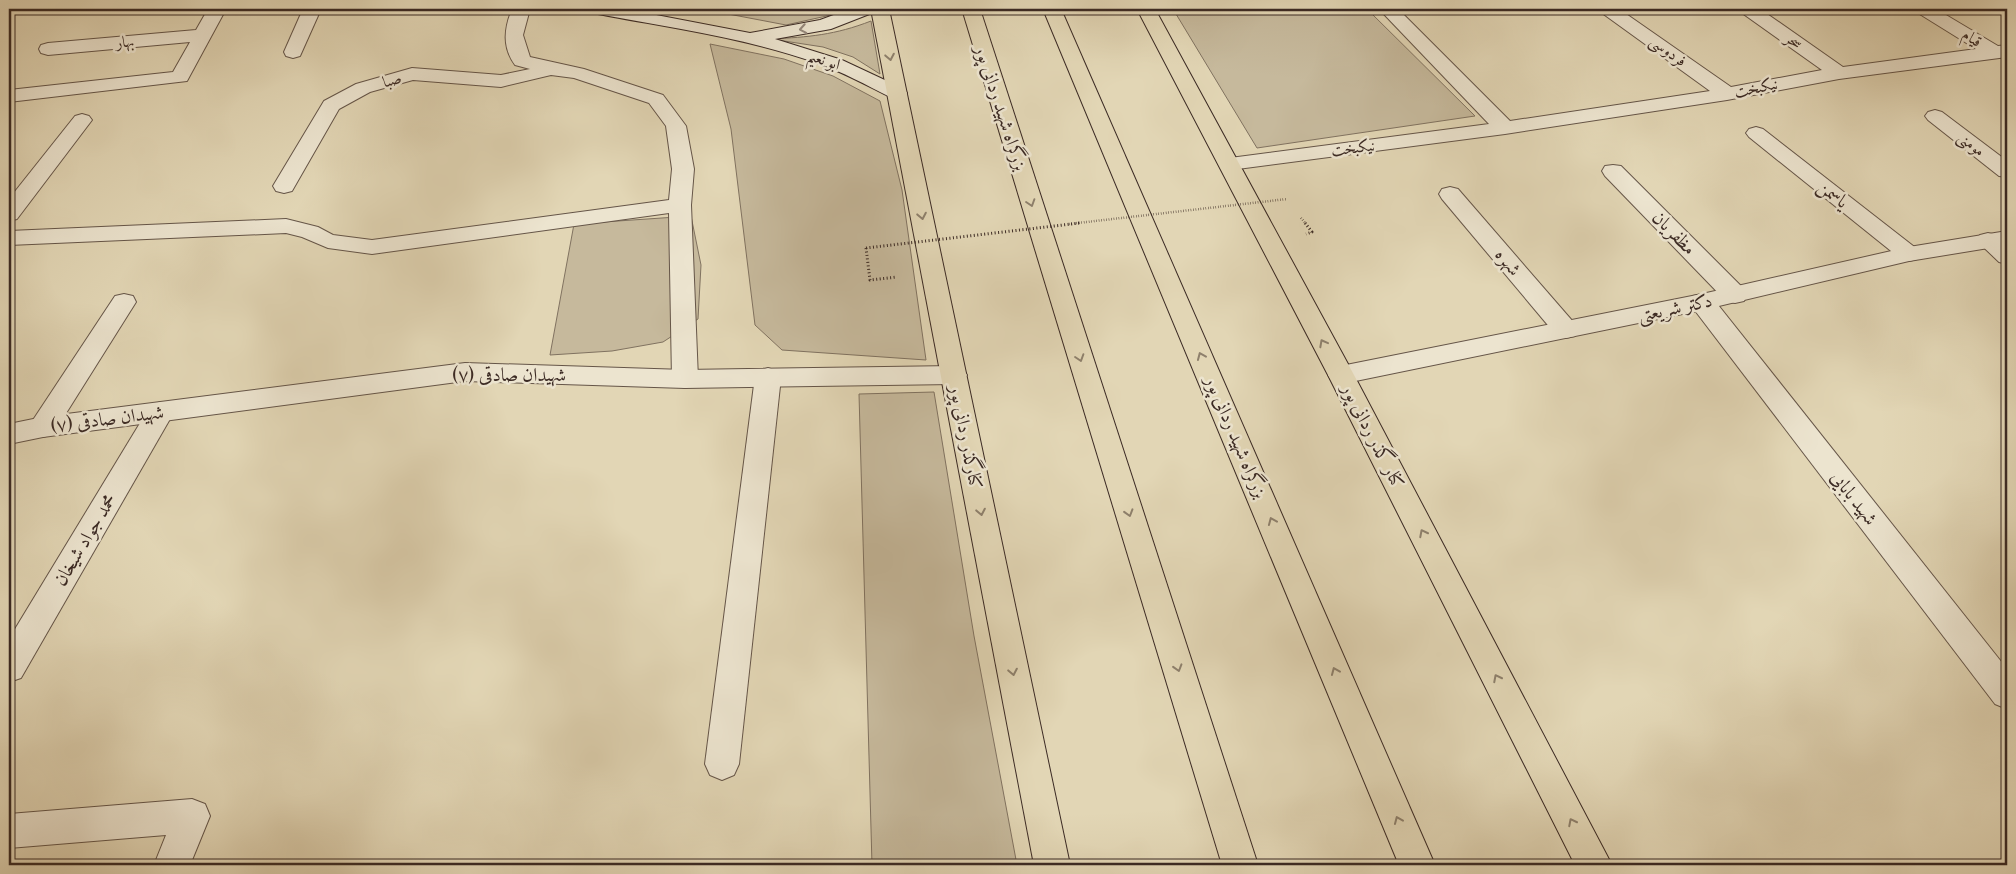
<svg xmlns="http://www.w3.org/2000/svg" width="2016" height="874" viewBox="0 0 2016 874" font-family="'Libre Bodoni',Amiri,serif">
	<style>
		.green { fill: #c6b99c; stroke: #807260 }
		.lines { fill: none; stroke-linecap: round; stroke-linejoin: round }
		.minor-casing { stroke: #655548; stroke-width: 2 }
		.tertiary-casing { stroke: #655548; stroke-width: 2 }
		.secondary-casing { stroke: #3b2a24; stroke-width: 2 }
		.primary-casing { stroke: #3b2a24; stroke-width: 2 }
		.trunk-casing { stroke: #3b2a24; stroke-width: 2 }
		.path-far1 { stroke: #3b2a24; stroke-width: 2.5; stroke-dasharray: 0.5 2; stroke-linecap: butt }
		.path { stroke: #3b2a24; stroke-width: 3; stroke-dasharray: 1 2.5; stroke-linecap: butt }
		.minor { fill: #ece4cf; fill-rule: evenodd }
		.tertiary { fill: #ece4cf; fill-rule: evenodd }
		.secondary { fill: #ece4cf; fill-rule: evenodd }
		.primary { fill: #e2d6b5; fill-rule: evenodd }
		.trunk { fill: #e2d6b5; fill-rule: evenodd }
		.path-bridge-far1 { stroke: #3b2a24; stroke-width: 2.5; stroke-dasharray: 0.5 2; stroke-linecap: butt }
		.path-bridge { stroke: #3b2a24; stroke-width: 3; stroke-dasharray: 1 2.5; stroke-linecap: butt }
		.oneway { stroke: #94877a }
		.oneway2 { stroke: #8e806c }
		.labels { text-anchor: middle; dominant-baseline: central; stroke-width: 5; stroke-linejoin: round; paint-order: stroke }
		.far-street-label { font-size: 16px; fill: #3b2a24; stroke: #ece4cf }
		.street-label { font-size: 19px; fill: #3b2a24; stroke: #ece4cf }
	</style>
	<rect width="100%" height="100%" fill="#e2d6b5"/>
	<filter id="stains"><feTurbulence type="fractalNoise" baseFrequency=".004" numOctaves="4"/><feColorMatrix values="0 0 0 0 .2 0 0 0 0 .09 0 0 0 0 .02 0 0 0 .5 -.17"/></filter>
	<radialGradient id="worn" r=".72"><stop offset=".6" stop-color="#630" stop-opacity="0"/><stop offset="1" stop-color="#630" stop-opacity=".3"/></radialGradient>
	<g class="green">
		<path d="M 702,9 L 842,9 L 831,15 L 786,25 Z"/>
		<path d="M 1173,9 L 1367,9 L 1475,116 L 1257,148 Z"/>
		<path d="M 871,21 L 880,74 L 853,57 L 823,47 L 771,39 C 809,37 835,35 871,21 Z"/>
		<path d="M 710,44 L 784,59 L 833,76 L 880,101 L 902,190 L 926,360 L 782,350 L 755,325 L 731,129 Z"/>
		<path d="M 691,216 L 701,265 L 698,319 L 663,342 L 612,351 L 550,355 L 574,224 Z"/>
		<path d="M 934,392 L 974,636 L 1017,865 L 872,865 L 859,394 Z"/>
	</g>
	<g class="lines">
		<defs>
			<g id="minor">
				<path d="M 208,9 L 226,9 L 187,81 L 9,102 L 9,90 L 173,72 L 190,42 L 48,55 L 41,53 L 39,49 L 41,45 L 48,43 L 196,30 Z"/>
				<path d="M 303,9 L 321,9 L 300,56 L 293,58 L 286,56 L 284,52 Z"/>
				<path d="M 512,9 L 530,9 L 523,35 L 530,57 L 584,69 L 663,95 L 686,126 L 694,169 L 691,205 L 698,379 L 694,385 L 685,388 L 676,385 L 672,379 L 669,213 L 372,254 L 328,248 L 302,237 L 286,233 L 9,245 L 9,231 L 286,219 L 318,227 L 333,235 L 372,240 L 669,200 L 672,169 L 666,126 L 649,103 L 574,78 L 551,75 L 501,87 L 413,80 L 370,92 L 339,109 L 292,191 L 284,193 L 276,191 L 273,186 L 324,101 L 356,84 L 412,68 L 501,75 L 530,69 L 515,65 C 502,47 504,29 512,9 Z"/>
				<path d="M 1379,9 L 1398,9 L 1510,121 L 1710,91 L 1602,13 L 1599,9 L 1619,9 L 1731,87 L 1822,70 L 1742,13 L 1739,9 L 1760,9 L 1843,67 L 1976,49 L 1918,13 L 1915,9 L 1936,9 L 1998,46 L 2007,45 L 2007,57 L 1839,79 L 1727,100 L 1505,134 L 1230,170 L 1222,169 L 1219,164 L 1222,159 L 1230,158 L 1489,124 Z"/>
				<path d="M 1935,110 L 1942,112 L 2007,161 L 2007,177 L 1999,176 L 1928,120 L 1925,116 L 1928,112 Z"/>
				<path d="M 82,114 L 89,116 L 92,120 L 17,219 L 9,221 L 9,199 L 75,116 Z"/>
				<path d="M 1756,127 L 1763,129 L 1917,249 L 1921,254 L 1917,259 L 1909,261 L 1901,259 L 1749,137 L 1746,133 L 1749,129 Z"/>
				<path d="M 1613,165 L 1621,166 L 1744,289 L 1747,295 L 1744,301 L 1735,303 L 1726,301 L 1605,176 L 1602,171 L 1605,166 Z"/>
				<path d="M 1450,187 L 1458,189 L 1575,324 L 1579,330 L 1575,336 L 1566,338 L 1557,336 L 1442,199 L 1439,194 L 1442,189 Z"/>
				<path d="M 1988,233 L 1996,235 L 2007,245 L 2007,264 L 1999,262 L 1976,240 L 1980,235 Z"/>
				<path d="M 124,294 L 133,296 L 136,302 L 53,434 L 43,437 L 33,434 L 29,427 L 33,420 L 115,296 Z"/>
				<path d="M 1702,294 L 1711,296 L 2007,669 L 2007,709 L 1995,704 L 1693,308 L 1690,302 L 1693,296 Z"/>
				<path d="M 768,368 L 777,371 L 781,377 L 739,764 L 734,775 L 722,780 L 710,775 L 705,764 L 755,377 L 759,371 Z"/>
				<path d="M 161,402 L 171,405 L 174,412 L 21,678 L 9,682 L 9,639 L 151,405 Z"/>
				<path d="M 192,799 L 205,804 L 210,816 L 190,865 L 154,865 L 166,835 L 9,848 L 9,814 Z"/>
			</g>
			<g id="tertiary">
				<path d="M 2007,231 L 2007,245 L 1909,261 L 1702,310 L 1341,384 L 1332,381 L 1328,375 L 1332,369 L 1341,366 L 1702,294 L 1909,247 Z"/>
				<path d="M 465,363 L 685,370 L 954,366 L 963,369 L 967,375 L 963,381 L 954,384 L 685,388 L 465,381 L 43,437 L 9,444 L 9,424 L 43,417 Z"/>
			</g>
			<path id="secondary" d="M 589,9 L 625,9 L 750,33 L 820,20 L 850,9 L 875,9 L 872,13 L 831,29 L 775,39 L 842,60 L 904,89 L 907,93 L 904,97 L 897,99 L 890,97 C 866,85 843,72 817,63 C 747,38 671,28 598,14 L 592,13 Z"/>
			<g id="primary">
				<path d="M 871,9 L 889,9 L 1070,865 L 1034,865 Z"/>
				<path d="M 1137,9 L 1155,9 L 1354,375 L 1612,865 L 1575,865 L 1328,375 Z"/>
			</g>
			<g id="trunk">
				<path d="M 962,9 L 980,9 L 1258,865 L 1222,865 Z"/>
				<path d="M 1043,9 L 1061,9 L 1435,865 L 1399,865 Z"/>
			</g>
		</defs>
		<use href="#minor" class="minor-casing"/>
		<use href="#tertiary" class="tertiary-casing"/>
		<use href="#secondary" class="secondary-casing"/>
		<use href="#primary" class="primary-casing"/>
		<use href="#trunk" class="trunk-casing"/>
		<path class="path-far1" d="M 1301,218 L 1306,224"/>
		<g class="path">
			<path d="M 1305,223 L 1312,232 L 1306,234"/>
			<path d="M 866,248 L 870,280 L 897,277"/>
		</g>
		<use href="#minor" class="minor"/>
		<use href="#tertiary" class="tertiary"/>
		<use href="#secondary" class="secondary"/>
		<use href="#primary" class="primary"/>
		<use href="#trunk" class="trunk"/>
		<path class="path-bridge-far1" d="M 1069,224 L 1287,199"/>
		<path class="path-bridge" d="M 866,248 L 1080,223"/>
	</g>
	<defs><path id="oneway-chevron" d="M-2-3.5L2.5 0L-2 3.5" fill="none" stroke-width="1.6" stroke-linecap="round" stroke-linejoin="round" transform="scale(1.25)"/></defs>
	<use class="oneway" href="#oneway-chevron" transform="translate(803 29) rotate(170)"/>
	<g class="oneway2">
		<use href="#oneway-chevron" transform="translate(890 57) rotate(79)"/>
		<use href="#oneway-chevron" transform="translate(1031 203) rotate(72)"/>
		<use href="#oneway-chevron" transform="translate(922 216) rotate(79)"/>
		<use href="#oneway-chevron" transform="translate(1323 343) rotate(-118)"/>
		<use href="#oneway-chevron" transform="translate(1201 356) rotate(-113)"/>
		<use href="#oneway-chevron" transform="translate(1080 358) rotate(72)"/>
		<use href="#oneway-chevron" transform="translate(981 512) rotate(79)"/>
		<use href="#oneway-chevron" transform="translate(1129 513) rotate(73)"/>
		<use href="#oneway-chevron" transform="translate(1272 521) rotate(-113)"/>
		<use href="#oneway-chevron" transform="translate(1423 533) rotate(-117)"/>
		<use href="#oneway-chevron" transform="translate(1178 668) rotate(73)"/>
		<use href="#oneway-chevron" transform="translate(1335 671) rotate(-113)"/>
		<use href="#oneway-chevron" transform="translate(1013 672) rotate(79)"/>
		<use href="#oneway-chevron" transform="translate(1497 678) rotate(-117)"/>
		<use href="#oneway-chevron" transform="translate(1398 820) rotate(-113)"/>
		<use href="#oneway-chevron" transform="translate(1572 822) rotate(-117)"/>
	</g>
	<g class="labels">
		<g class="far-street-label">
			<text transform="translate(1972 38) rotate(32)">قیام</text>
			<text transform="translate(1794 41) rotate(35)">سحر</text>
			<text transform="translate(125 42) rotate(-5)">بهار</text>
			<text transform="translate(1668 51) rotate(36)">فردوسی</text>
			<text transform="translate(824 60) rotate(19)">ابو نعیم</text>
			<text transform="translate(392 80) rotate(-16)">صبا</text>
			<text transform="translate(1756 88) rotate(-12)">نیکبخت</text>
			<text transform="translate(1971 144) rotate(37)">مومنی</text>
			<text transform="translate(1353 148) rotate(-7)">نیکبخت</text>
		</g>
		<g class="street-label">
			<text transform="translate(1001 108) rotate(72)">بزرگراه شهید ردانی پور</text>
			<text transform="translate(1833 194) rotate(38)">یاسمن</text>
			<text transform="translate(1674 233) rotate(45)">مظفریان</text>
			<text transform="translate(1508 262) rotate(50)">شهره</text>
			<text transform="translate(1675 308) rotate(-12)">دکتر شریعتی</text>
			<text x="509" y="375">شهیدان صادقی (۷)</text>
			<text transform="translate(107 419) rotate(-7)">شهیدان صادقی (۷)</text>
			<text transform="translate(1373 436) rotate(63)">کنار گذر ردانی پور</text>
			<text transform="translate(966 437) rotate(79)">کنارگذر ردانی پور</text>
			<text transform="translate(1236 437) rotate(67)">بزرگراه شهید ردانی پور</text>
			<text transform="translate(1854 498) rotate(52)">شهید بابایی</text>
			<text transform="translate(85 540) rotate(-59)">محمد جواد شیخان</text>
		</g>
	</g>
	<rect width="2016" height="874" fill="none" stroke="#e2d6b5" stroke-width="30"/>
	<rect x="10" y="10" width="1996" height="854" fill="none" stroke="#3b2a24" stroke-width="2.5"/>
	<rect x="15" y="15" width="1986" height="844" fill="none" stroke="#3b2a24"/>
	<rect width="100%" height="100%" filter="url(#stains)"/>
	<rect width="100%" height="100%" fill="url(#worn)"/>
</svg>
